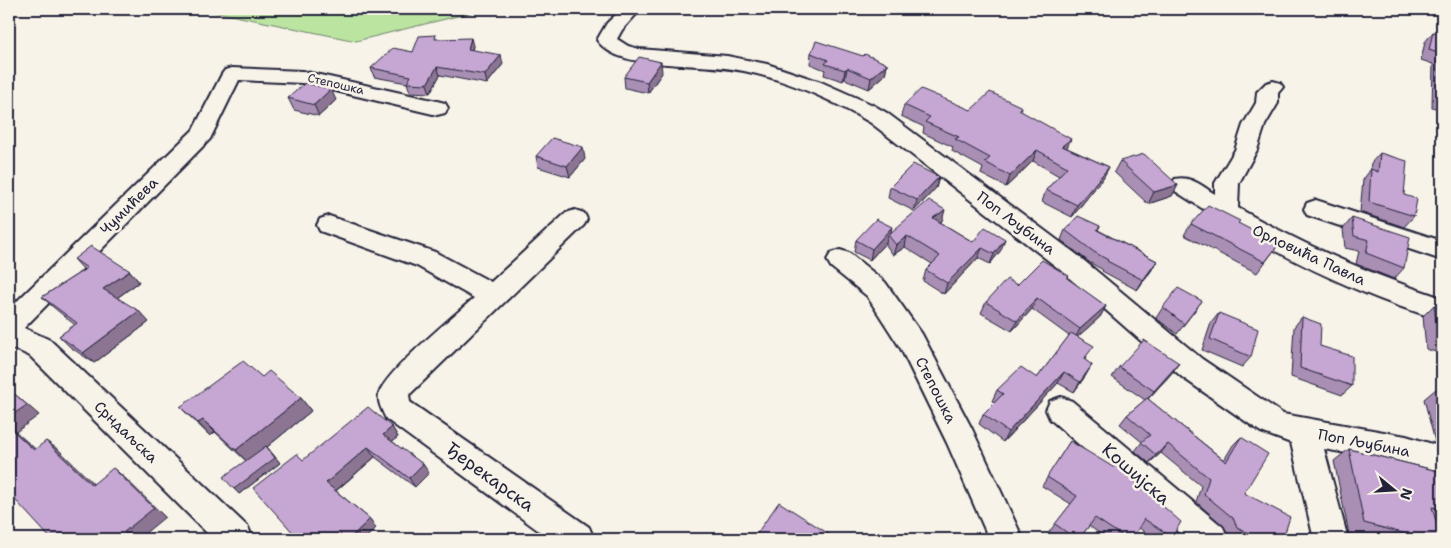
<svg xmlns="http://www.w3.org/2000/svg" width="1451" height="548" viewBox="0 0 1451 548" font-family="'Shantell Sans',sans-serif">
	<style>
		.green { fill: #bbe4a1; stroke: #6e836e }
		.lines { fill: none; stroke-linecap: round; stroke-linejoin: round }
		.minor-casing { stroke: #22223b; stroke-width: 4 }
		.minor { fill: #f7f3e8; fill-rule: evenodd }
		.wall { fill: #aa8fb5; stroke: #22223b }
		.shaded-wall { fill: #8b7493; stroke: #22223b }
		.building { fill: #c6a6d2; stroke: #22223b }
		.labels { text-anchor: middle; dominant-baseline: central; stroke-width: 5; stroke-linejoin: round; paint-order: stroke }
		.far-street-label { font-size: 12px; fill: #22223b; stroke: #f7f3e8 }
		.street-label { font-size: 15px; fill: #22223b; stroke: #f7f3e8 }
		.near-street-label { font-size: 18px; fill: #22223b; stroke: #f7f3e8 }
	</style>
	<rect width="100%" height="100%" fill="#f7f3e8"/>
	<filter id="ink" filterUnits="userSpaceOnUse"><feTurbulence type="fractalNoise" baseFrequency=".02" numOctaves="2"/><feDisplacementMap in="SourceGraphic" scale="10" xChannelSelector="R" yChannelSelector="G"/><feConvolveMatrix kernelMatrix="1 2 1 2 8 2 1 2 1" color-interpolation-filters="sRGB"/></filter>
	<g filter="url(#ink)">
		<path class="green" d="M 201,9 L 486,9 L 356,41 Z"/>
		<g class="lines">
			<defs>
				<g id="minor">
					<path d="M 622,9 L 641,9 L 622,30 L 617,39 L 628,46 L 639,49 L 727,56 L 767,64 L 821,82 L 873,105 L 887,113 L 1076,254 L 1202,359 L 1283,414 L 1406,436 L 1442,447 L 1442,475 L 1406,464 L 1324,449 L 1348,539 L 1314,539 L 1291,443 L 1261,432 L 1182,377 L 1058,268 L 871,123 C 832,100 788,80 744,71 C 719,66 693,66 667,64 C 644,62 612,61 597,40 L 607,23 Z"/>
					<path d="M 232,68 L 302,71 L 437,101 L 445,103 L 448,108 L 445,113 L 437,115 L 302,83 L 239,80 L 210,139 L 24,328 L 50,340 L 248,527 L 253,539 L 213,539 L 30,356 L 15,349 L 9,350 L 9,309 L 193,130 L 222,74 L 225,70 Z"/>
					<path d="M 1273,81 L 1280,83 L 1283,87 L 1278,93 L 1278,103 L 1265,125 L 1257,150 L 1239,183 L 1238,208 C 1303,245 1372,275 1442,298 L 1442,320 C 1347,293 1257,244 1175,191 L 1171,185 L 1175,179 C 1190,175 1202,186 1215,194 L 1215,183 L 1235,150 L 1243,125 L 1256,103 L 1257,92 L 1266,83 Z"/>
					<path d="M 1316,200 L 1442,241 L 1442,260 L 1307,215 L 1304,209 L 1307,203 Z"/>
					<path d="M 575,210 L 584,213 L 587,219 L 584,225 L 409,395 L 410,402 L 589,527 L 594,539 L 550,539 L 386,419 C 383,412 377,402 379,394 C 385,372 454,316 474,298 L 417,266 L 320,231 L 317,225 L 320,219 L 329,216 L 435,252 L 491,282 L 566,213 Z"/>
					<path d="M 840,250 L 849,253 L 885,282 L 922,334 L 972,429 L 1023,539 L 989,539 L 947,443 L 901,349 L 867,296 L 831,267 L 827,260 L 831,253 Z"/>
					<path d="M 1061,397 L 1072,401 L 1223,527 L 1228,539 L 1186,539 L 1050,419 L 1046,410 L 1050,401 Z"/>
				</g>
			</defs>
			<use href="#minor" class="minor-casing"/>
			<use href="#minor" class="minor"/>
		</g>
		<g class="wall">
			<path d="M 1433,32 L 1442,34 L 1442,110 L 1432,107 L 1433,64 L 1421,60 L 1425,42 Z"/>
			<path d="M 437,39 L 473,46 L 472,50 L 503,64 L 487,84 L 440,75 L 430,93 L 410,92 L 407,83 L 374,77 L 371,68 L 413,52 Z"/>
			<path d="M 811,53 L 887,64 L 885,75 L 869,89 L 845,79 L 843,81 L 824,75 L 825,70 L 810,64 Z"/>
			<path d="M 662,73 L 648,93 L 625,88 L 624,77 Z"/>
			<path d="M 288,98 L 336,100 L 319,116 L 294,110 Z"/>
			<path d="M 904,105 L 971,110 L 1022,107 L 1021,112 L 1067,148 L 1109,167 L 1103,178 L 1072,217 L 1042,202 L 1046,190 L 1059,176 L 1033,161 L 1006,187 L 981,174 L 983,168 L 952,151 L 953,147 L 923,133 L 924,127 L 901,116 Z"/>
			<path d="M 1380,153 L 1404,195 L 1414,216 L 1404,227 L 1360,212 L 1363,180 L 1370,170 L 1371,163 Z"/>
			<path d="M 536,156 L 585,159 L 570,177 L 538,167 Z"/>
			<path d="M 1120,161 L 1178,185 L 1172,196 L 1148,204 L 1114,172 Z"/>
			<path d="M 939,177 L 936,188 L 914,211 L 888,198 L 890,187 Z"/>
			<path d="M 1352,218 L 1404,268 L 1394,279 L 1356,264 L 1359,251 L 1345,248 L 1343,229 Z"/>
			<path d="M 942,221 L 940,222 L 973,242 L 1001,250 L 990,264 L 978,258 L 944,294 L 923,281 L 926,270 L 932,264 L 905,247 L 893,255 L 886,245 L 886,242 L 870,260 L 854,252 L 856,240 Z"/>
			<path d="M 1191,224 L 1279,244 L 1257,273 L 1184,235 Z"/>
			<path d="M 1100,226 L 1098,230 L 1157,261 L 1151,271 L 1137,290 L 1102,271 L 1103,270 L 1089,262 L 1061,240 L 1065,230 Z"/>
			<path d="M 74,259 L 130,271 L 139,282 L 117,298 L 149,322 L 94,363 L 70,347 L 59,336 L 75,325 L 53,307 L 42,297 L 84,270 Z"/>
			<path d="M 1069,276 L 1067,279 L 1106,306 L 1100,317 L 1077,337 L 1087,357 L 1085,360 L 1086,375 L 1074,392 L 1058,383 L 1003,442 L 979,424 L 983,414 L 995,402 L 992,401 L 997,390 L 1037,378 L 1069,336 L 1032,309 L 1012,331 L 981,313 L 986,302 L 1017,285 Z"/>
			<path d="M 1202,301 L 1177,334 L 1156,318 L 1163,307 Z"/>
			<path d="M 1434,305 L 1442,308 L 1442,354 L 1426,349 L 1423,316 Z"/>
			<path d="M 1219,313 L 1251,357 L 1242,367 L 1202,350 L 1211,323 Z"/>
			<path d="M 1302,317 L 1320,346 L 1352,386 L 1342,395 L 1291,377 L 1294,327 Z"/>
			<path d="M 1179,363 L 1171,374 L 1148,399 L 1224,460 L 1233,445 L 1241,437 L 1244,493 L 1283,539 L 1237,539 L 1228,534 L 1224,526 L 1196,502 L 1201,486 L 1161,453 L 1149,463 L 1135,451 L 1142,442 L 1120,424 L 1127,415 L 1145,400 L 1112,377 L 1119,367 Z"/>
			<path d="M 262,377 L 301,398 L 311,411 L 267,447 L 280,463 L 239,494 L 246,461 L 215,432 L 210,436 L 180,407 Z"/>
			<path d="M 1436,389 L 1442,391 L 1442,444 L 1435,442 L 1424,399 Z"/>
			<path d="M 392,427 L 398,437 L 392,441 L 429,473 L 415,487 L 375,457 L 336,491 L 370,519 L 376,528 L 296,536 L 303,460 Z"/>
			<path d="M 1070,441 L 1172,537 L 1170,539 L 1155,539 L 1139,528 L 1132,539 L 1108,539 L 1089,526 L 1079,539 L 1059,539 L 1049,532 L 1071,504 L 1042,486 Z"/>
			<path d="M 1349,449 L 1442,472 L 1442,525 L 1436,524 L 1441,539 L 1369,539 L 1349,534 L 1334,461 Z"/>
		</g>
		<g class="shaded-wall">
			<path d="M 471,38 L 473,46 L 470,58 L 468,49 Z"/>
			<path d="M 501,55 L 503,64 L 487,84 L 485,75 Z"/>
			<path d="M 661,62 L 662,73 L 648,93 L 647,82 Z"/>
			<path d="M 887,64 L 885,75 L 869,89 L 871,78 Z"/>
			<path d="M 437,67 L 440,75 L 430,93 L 427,84 Z"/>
			<path d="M 847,68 L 845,79 L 843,81 L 845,70 Z"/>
			<path d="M 331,89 L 336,100 L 319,116 L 314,105 Z"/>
			<path d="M 1071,139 L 1066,150 L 1062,146 Z"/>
			<path d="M 583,147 L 585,159 L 570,177 L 567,166 Z"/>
			<path d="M 1037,150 L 1033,161 L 1006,187 L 1010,176 Z"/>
			<path d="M 1109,167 L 1103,178 L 1072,217 L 1077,205 Z"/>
			<path d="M 939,177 L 936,188 L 914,211 L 917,200 Z"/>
			<path d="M 1178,185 L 1172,196 L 1148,204 L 1154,192 Z"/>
			<path d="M 945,210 L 942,221 L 930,229 L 933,218 Z"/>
			<path d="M 892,227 L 890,237 L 888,235 L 886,242 L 870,260 L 872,249 Z"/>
			<path d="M 907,236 L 905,247 L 893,255 L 896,245 Z"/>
			<path d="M 1005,239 L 1001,250 L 990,264 L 994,254 Z"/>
			<path d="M 982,248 L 978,258 L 944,294 L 947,283 Z"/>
			<path d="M 1157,261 L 1151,271 L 1137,290 L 1143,280 Z"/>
			<path d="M 130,271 L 139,282 L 114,300 L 103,289 Z"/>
			<path d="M 1037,298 L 1032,309 L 1012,331 L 1017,321 Z"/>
			<path d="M 1106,306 L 1100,317 L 1074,340 L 1080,329 Z"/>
			<path d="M 139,311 L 149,322 L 94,363 L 83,353 Z"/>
			<path d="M 1179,363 L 1171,374 L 1146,401 L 1154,391 Z"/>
			<path d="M 1092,365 L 1086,375 L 1074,392 L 1080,382 Z"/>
			<path d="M 1064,372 L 1058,383 L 1003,442 L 1008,432 Z"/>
			<path d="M 9,389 L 39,415 L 16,432 L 47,459 L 34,450 L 9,427 Z"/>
			<path d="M 301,398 L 311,411 L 267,447 L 280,463 L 239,494 L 234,489 L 248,463 L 236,450 Z"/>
			<path d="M 203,420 L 215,432 L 210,436 L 198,423 Z"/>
			<path d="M 392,427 L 398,437 L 389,444 L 383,435 Z"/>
			<path d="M 46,441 L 59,450 L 104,494 L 92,485 Z"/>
			<path d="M 1168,444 L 1161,453 L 1149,463 L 1156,455 Z"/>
			<path d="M 368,447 L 375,457 L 334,492 L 326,483 Z"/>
			<path d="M 423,464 L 429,473 L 415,487 L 409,478 Z"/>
			<path d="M 113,468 L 125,478 L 165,517 L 138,539 L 132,539 L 124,532 Z"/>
			<path d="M 370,519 L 376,528 L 365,539 L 349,539 Z"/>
			<path d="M 80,535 L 87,539 L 75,539 Z"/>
		</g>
		<g class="building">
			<path d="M 1433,32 L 1442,34 L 1442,97 L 1440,97 L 1441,54 L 1429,50 Z"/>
			<path d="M 436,35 L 435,39 L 471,38 L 468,49 L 501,55 L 485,75 L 437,67 L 427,84 L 407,83 L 411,76 L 371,68 L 393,48 L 413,52 L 419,36 Z"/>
			<path d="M 816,41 L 863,56 L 865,54 L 887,64 L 871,78 L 847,68 L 845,70 L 825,64 L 828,60 L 811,53 Z"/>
			<path d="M 639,57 L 661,62 L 647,82 L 624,77 Z"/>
			<path d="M 305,83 L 331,89 L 314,105 L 288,98 Z"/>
			<path d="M 921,89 L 971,110 L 990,92 L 1022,107 L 1019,110 L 1071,139 L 1062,146 L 1109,167 L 1077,205 L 1046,190 L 1067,167 L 1037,150 L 1010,176 L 985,162 L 990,158 L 955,139 L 959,137 L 925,122 L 930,117 L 904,105 Z"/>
			<path d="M 552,138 L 583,147 L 567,166 L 536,156 Z"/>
			<path d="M 1380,153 L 1407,161 L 1404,195 L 1417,199 L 1414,216 L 1369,202 L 1371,169 L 1378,172 Z"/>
			<path d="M 1144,154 L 1178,185 L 1154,192 L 1120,161 Z"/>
			<path d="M 913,164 L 939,177 L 917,200 L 890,187 Z"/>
			<path d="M 929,200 L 945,210 L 933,218 L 973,242 L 985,227 L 1005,239 L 994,254 L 982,248 L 947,283 L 926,270 L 940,256 L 907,236 L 896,245 L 888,235 Z"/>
			<path d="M 1208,205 L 1240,221 L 1238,223 L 1279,244 L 1265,262 L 1191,224 Z"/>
			<path d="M 1078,216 L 1100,226 L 1097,230 L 1157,261 L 1143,280 L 1107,261 L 1108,260 L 1094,252 L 1065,230 Z"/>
			<path d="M 1352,218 L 1410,237 L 1404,268 L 1366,253 L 1369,240 L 1354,236 Z"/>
			<path d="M 876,219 L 892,227 L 872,249 L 856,240 Z"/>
			<path d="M 91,246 L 130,271 L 103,289 L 139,311 L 83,353 L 59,336 L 77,323 L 42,297 L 87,268 L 74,259 Z"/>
			<path d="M 1042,260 L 1069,276 L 1067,278 L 1106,306 L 1080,329 L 1037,298 L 1017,321 L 986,302 L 1007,279 L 1017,285 Z"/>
			<path d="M 1178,288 L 1202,301 L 1184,324 L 1163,307 Z"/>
			<path d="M 1434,305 L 1442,308 L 1442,339 L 1438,338 Z"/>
			<path d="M 1219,313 L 1258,329 L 1251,357 L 1210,339 Z"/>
			<path d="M 1302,317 L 1321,324 L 1320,346 L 1352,356 L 1352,386 L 1300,368 Z"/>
			<path d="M 1071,333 L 1094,346 L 1084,359 L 1092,365 L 1080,382 L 1064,372 L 1008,432 L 983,414 L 1003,394 L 997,390 L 1021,367 L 1037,378 Z"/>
			<path d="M 1144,340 L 1179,363 L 1154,391 L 1119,367 Z"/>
			<path d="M 243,361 L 262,377 L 269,371 L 301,398 L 236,450 L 203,420 L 198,423 L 180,407 Z"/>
			<path d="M 9,389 L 27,405 L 9,417 Z"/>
			<path d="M 1436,389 L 1442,391 L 1442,414 Z"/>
			<path d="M 1147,398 L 1226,462 L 1241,437 L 1268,454 L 1244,493 L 1290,517 L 1283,539 L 1260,539 L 1237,527 L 1233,518 L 1204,494 L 1209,478 L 1168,444 L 1156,455 L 1141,442 L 1150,435 L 1127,415 Z"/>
			<path d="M 368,407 L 392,427 L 383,435 L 423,464 L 409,478 L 368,447 L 326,483 L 370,519 L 349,539 L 295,539 L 294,538 L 296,536 L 253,488 L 297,454 L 303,460 Z"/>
			<path d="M 9,427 L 34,450 L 46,441 L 92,485 L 113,468 L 154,508 L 124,532 L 132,539 L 84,539 L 80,535 L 75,539 L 51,539 L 9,493 Z"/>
			<path d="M 1070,441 L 1113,467 L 1116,465 L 1181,522 L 1172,537 L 1144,519 L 1132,539 L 1127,539 L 1095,518 L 1079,539 L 1076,539 L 1055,524 L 1077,496 L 1047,477 Z"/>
			<path d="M 266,446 L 275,458 L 234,489 L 223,477 Z"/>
			<path d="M 1349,449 L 1442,472 L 1442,509 L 1432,507 L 1441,539 L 1426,539 L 1364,523 Z"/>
			<path d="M 779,502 L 832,536 L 830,539 L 753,539 Z"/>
		</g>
	</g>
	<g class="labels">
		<g class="far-street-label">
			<text transform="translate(336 84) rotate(13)">Степошка</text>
		</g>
		<g class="street-label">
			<text transform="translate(129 206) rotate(-45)">Чумићева</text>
			<text transform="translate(1016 223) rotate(37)">Поп Љубина</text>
			<text transform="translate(1309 255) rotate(25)">Орловића Павла</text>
			<text transform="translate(936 390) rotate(63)">Степошка</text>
			<text transform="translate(126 432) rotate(44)">Срндаљска</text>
			<text transform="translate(1364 443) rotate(11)">Поп Љубина</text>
		</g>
		<g class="near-street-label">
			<text transform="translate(1136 474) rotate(41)">Кошијска</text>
			<text transform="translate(490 477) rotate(36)">Ђерекарска</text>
		</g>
	</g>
	<rect width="1451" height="548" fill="none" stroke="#f7f3e8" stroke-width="30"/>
	<rect x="15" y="15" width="1421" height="518" fill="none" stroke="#22223b" stroke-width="2" filter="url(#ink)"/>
	<g transform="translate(1394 490) rotate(108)" stroke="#f7f3e8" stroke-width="4" paint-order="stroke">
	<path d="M0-4L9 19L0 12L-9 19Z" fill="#22223b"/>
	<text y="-8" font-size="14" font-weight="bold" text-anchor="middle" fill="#22223b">N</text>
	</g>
</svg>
